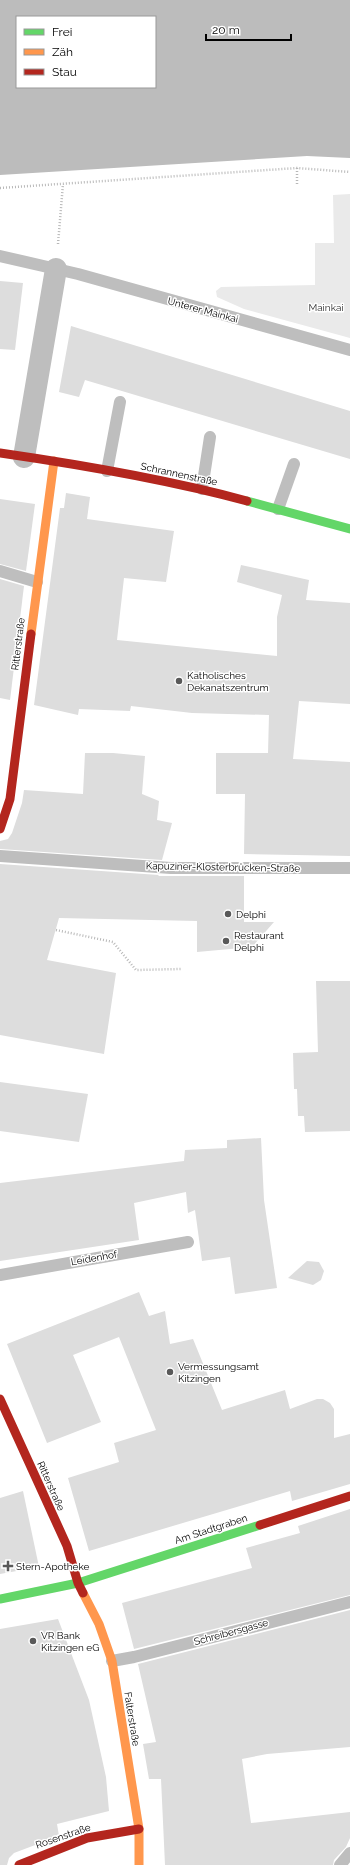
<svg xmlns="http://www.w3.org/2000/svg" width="350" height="1865" viewBox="0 0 350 1865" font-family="Raleway,sans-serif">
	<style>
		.green { fill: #eaeaea }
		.water { fill: #bcbcbc; fill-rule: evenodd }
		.building { fill: #ddd }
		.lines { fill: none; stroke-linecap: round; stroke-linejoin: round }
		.path { stroke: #b8b8b8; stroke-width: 2.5; stroke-dasharray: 1 2; stroke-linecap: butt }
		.lane { stroke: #bebebe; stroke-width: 12 }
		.street { stroke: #bebebe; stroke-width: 22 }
		.fast { stroke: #63d668; stroke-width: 9 }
		.slow { stroke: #ff974d; stroke-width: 9 }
		.jam { stroke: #b3261e; stroke-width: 9 }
		.poi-dot { fill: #595959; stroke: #fff; stroke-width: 1.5 }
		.labels { text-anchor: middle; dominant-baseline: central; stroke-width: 3; stroke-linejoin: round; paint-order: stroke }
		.park-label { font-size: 10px; fill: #303030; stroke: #fff }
		.street-label { font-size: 10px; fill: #000; stroke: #fff }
		.poi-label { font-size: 10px; fill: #000; stroke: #fff; text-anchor: start }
	</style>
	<rect width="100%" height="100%" fill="#fff"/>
	<path class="green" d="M 350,194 L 350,338 L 244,309 L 217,297 L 216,291 L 221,287 L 315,285 L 315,243 L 334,243 L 333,195 Z"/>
	<path class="water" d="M 0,0 L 350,0 L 350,158 L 307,156 L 0,175 ZM 17,17 L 155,17 L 155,87 L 17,87 Z"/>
	<g class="building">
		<path d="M 0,281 L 23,283 L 15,350 L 0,349 Z"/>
		<path d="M 71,326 L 350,411 L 350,459 L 85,380 L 79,397 L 59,392 Z"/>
		<path d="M 66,493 L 90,497 L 87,519 L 174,531 L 166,582 L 124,578 L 117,640 L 277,656 L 277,617 L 282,595 L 237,582 L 241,565 L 309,580 L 306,600 L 350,603 L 350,704 L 299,701 L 293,759 L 350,762 L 350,856 L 244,854 L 245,794 L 216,794 L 216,753 L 268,753 L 269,715 L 192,713 L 131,706 L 130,711 L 79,709 L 78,715 L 34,705 L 60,508 L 64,508 Z"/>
		<path d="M 0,499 L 35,504 L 26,571 L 0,564 Z"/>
		<path d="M 0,579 L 24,586 L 10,700 L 0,698 Z"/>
		<path d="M 85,753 L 113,753 L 145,756 L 142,794 L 159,801 L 157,820 L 172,823 L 162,860 L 0,849 L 0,841 L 8,839 L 12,833 L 22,803 L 24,790 L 83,794 Z"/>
		<path d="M 0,864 L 159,875 L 158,876 L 244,876 L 244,922 L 274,922 L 252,947 L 197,952 L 197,921 L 59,918 L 47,960 L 116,973 L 104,1054 L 0,1035 Z"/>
		<path d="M 316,981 L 350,981 L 350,1131 L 305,1132 L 304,1116 L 298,1116 L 297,1089 L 294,1089 L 293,1053 L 318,1052 Z"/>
		<path d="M 0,1082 L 88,1094 L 79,1142 L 0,1131 Z"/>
		<path d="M 261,1138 L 264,1200 L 277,1288 L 235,1294 L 230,1257 L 202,1261 L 195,1210 L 188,1213 L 186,1192 L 134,1203 L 139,1240 L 0,1261 L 0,1183 L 184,1161 L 185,1150 L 227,1148 L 227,1140 Z"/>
		<path d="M 307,1261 L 319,1262 L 324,1271 L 321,1280 L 313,1285 L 288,1278 Z"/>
		<path d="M 139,1292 L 149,1316 L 165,1311 L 170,1344 L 193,1339 L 222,1410 L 285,1390 L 290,1409 L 317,1399 L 323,1399 L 330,1403 L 334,1409 L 334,1438 L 350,1434 L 350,1484 L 292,1501 L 290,1491 L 89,1551 L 68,1478 L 119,1462 L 114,1443 L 156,1430 L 119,1337 L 73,1355 L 101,1422 L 47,1443 L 7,1344 Z"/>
		<path d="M 23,1491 L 39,1567 L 0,1574 L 0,1498 Z"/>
		<path d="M 350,1509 L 350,1595 L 134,1649 L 122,1603 L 252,1568 L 246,1548 L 300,1533 L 298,1526 Z"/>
		<path d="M 350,1610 L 350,1747 L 267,1754 L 242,1759 L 251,1823 L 350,1812 L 350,1838 L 346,1847 L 334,1860 L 333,1865 L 165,1865 L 161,1779 L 149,1779 L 143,1744 L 156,1742 L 138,1664 Z"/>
		<path d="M 58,1619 L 89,1700 L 106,1777 L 109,1811 L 57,1824 L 59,1836 L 14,1853 L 9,1858 L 7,1865 L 0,1865 L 0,1629 Z"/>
	</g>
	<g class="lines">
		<g class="path">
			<path d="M 297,184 L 297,168"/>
			<path d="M 0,188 L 297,168 L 350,172"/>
			<path d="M 58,244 L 63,184"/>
			<path d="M 56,930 L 113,942 L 136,970 L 181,969"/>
		</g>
		<g class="lane">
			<path d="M 0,256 L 78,274 L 350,350"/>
			<path d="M 107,471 L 120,402"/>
			<path d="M 202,489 L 210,437"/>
			<path d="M 278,509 L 294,464"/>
			<path d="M 0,571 L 37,582"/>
			<path d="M 0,856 L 171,868 L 350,868"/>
			<path d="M 0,1275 L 188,1242"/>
			<path d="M 112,1661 L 134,1657 L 350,1602"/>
			<path d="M 340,1865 L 350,1853"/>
		</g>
		<path class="street" d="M 24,457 L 56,269"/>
		<g class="fast">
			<path d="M 247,501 L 350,529"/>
			<path d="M 0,1599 L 78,1583 L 260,1525"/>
		</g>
		<g class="slow">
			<path d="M 31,634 L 54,461"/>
			<path d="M 83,1593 L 99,1624 L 112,1661 L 139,1829 L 139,1865"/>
		</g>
		<g class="jam">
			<path d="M 0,453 C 83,465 166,479 247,501"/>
			<path d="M 0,829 L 10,799 L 31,634"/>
			<path d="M 0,1399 L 67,1546 L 78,1583 L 83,1593"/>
			<path d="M 260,1525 L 350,1496"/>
			<path d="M 19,1865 L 87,1838 L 139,1829"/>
		</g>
	</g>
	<g class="poi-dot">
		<circle cx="179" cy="681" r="4"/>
		<circle cx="228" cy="914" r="4"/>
		<circle cx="226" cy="941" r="4"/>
		<circle cx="170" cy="1372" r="4"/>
		<path d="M6 1560h4v4h4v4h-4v4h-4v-4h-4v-4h4z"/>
		<circle cx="33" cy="1641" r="4"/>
	</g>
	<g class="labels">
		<g class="park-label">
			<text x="326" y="307">Mainkai</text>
		</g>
		<g class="street-label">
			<text transform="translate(203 310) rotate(15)">Unterer Mainkai</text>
			<text transform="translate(179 474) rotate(12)">Schrannenstraße</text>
			<text transform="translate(18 644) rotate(-83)">Ritterstraße</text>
			<text transform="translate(223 867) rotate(1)">Kapuziner-Klosterbrücken-Straße</text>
			<text transform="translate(94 1258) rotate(-10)">Leidenhof</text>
			<text transform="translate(51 1486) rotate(66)">Ritterstraße</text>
			<text transform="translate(211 1529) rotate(-18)">Am Stadtgraben</text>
			<text transform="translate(231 1632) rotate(-15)">Schreibersgasse</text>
			<text transform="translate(132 1719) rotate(81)">Falterstraße</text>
			<text transform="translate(63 1836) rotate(-19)">Rosenstraße</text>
		</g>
		<g class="poi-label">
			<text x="187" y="675">Katholisches<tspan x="187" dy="12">Dekanatszentrum</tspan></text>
			<text x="236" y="914">Delphi</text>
			<text x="234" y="935">Restaurant<tspan x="234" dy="12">Delphi</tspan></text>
			<text x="178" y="1366">Vermessungsamt<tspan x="178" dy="12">Kitzingen</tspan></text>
			<text x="16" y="1566">Stern-Apotheke</text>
			<text x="41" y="1635">VR Bank<tspan x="41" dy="12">Kitzingen eG</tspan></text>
		</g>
	</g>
	<rect x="16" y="16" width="140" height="72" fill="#ffffff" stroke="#999999"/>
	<rect x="24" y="29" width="20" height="6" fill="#63d668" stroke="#999999"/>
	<text x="52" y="36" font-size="12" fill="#000000">Frei</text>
	<rect x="24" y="49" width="20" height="6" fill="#ff974d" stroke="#999999"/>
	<text x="52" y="56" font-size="12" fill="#000000">Zäh</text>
	<rect x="24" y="69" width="20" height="6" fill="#b3261e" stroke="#999999"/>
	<text x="52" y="76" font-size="12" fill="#000000">Stau</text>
	<path d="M206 34v6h85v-6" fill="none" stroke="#000000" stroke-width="2"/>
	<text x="212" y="34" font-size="12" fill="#000000" stroke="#ffffff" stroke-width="3" paint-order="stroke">20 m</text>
</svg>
